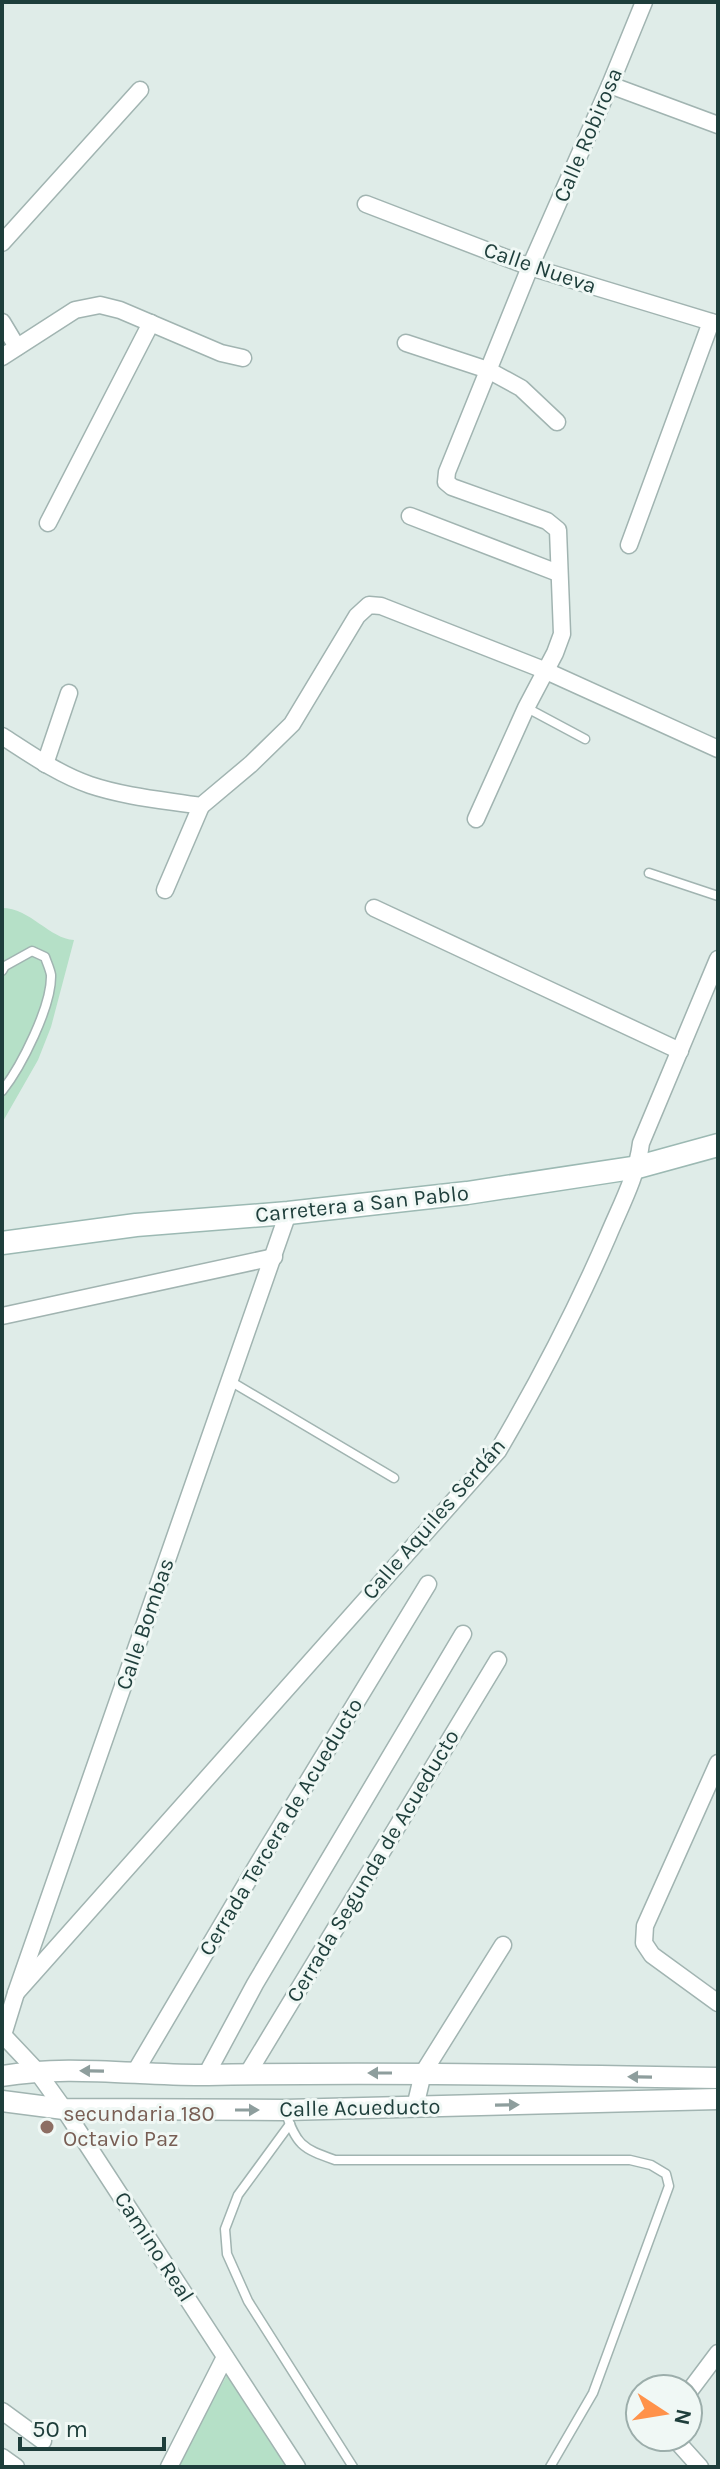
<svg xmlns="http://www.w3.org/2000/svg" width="720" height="2469" viewBox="0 0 720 2469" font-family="Karla,sans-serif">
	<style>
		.green { fill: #b5e0c7 }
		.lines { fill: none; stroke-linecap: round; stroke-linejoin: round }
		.service-casing { stroke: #a1b4b1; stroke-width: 11 }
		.minor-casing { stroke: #a1b4b1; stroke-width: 19 }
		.tertiary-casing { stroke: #a1b4b1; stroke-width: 23 }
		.secondary-casing { stroke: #9cb9b3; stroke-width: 25 }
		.service { stroke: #fff; stroke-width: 8 }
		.minor { stroke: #fff; stroke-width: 16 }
		.tertiary { stroke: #fff; stroke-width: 20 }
		.secondary { stroke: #fff; stroke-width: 22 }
		.oneway { fill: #8e9e9d }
		.education-dot { fill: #8d6e63; stroke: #f0f8f5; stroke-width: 3 }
		.labels { text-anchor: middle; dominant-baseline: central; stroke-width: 6; stroke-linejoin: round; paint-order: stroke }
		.street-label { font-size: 22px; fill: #1e3e3b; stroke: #f0f8f5 }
		.education-label { font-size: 22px; fill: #785e54; stroke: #f0f8f5; text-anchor: start }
	</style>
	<rect width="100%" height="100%" fill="#dfece8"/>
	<g class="green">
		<path d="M 2,908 C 30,908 50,939 74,940 L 51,1027 L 38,1060 L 2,1123 Z"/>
		<path d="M 229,2371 L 287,2467 L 177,2467 Z"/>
	</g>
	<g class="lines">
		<defs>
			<g id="service">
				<path d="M 527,708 L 585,739"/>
				<path d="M 649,873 L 718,896"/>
				<path d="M 2,971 L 5,966 L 32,951 L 45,957 C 47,963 50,969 51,975 C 52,1006 21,1067 2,1091"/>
				<path d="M 230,1381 L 394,1478"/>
				<path d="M 285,2111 C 297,2145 301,2148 335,2160 L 630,2160 L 651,2165 L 666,2174 L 669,2186 L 593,2393 L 550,2467"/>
				<path d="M 290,2124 L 238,2195 L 225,2229 L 227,2254 L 248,2301 L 353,2467"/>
			</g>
			<g id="minor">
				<path d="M 610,85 L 718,125"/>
				<path d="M 366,204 L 530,267 L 718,324"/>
				<path d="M 2,243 L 140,90"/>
				<path d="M 2,322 L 17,347"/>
				<path d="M 406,343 L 488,370 L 521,388 L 557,422"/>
				<path d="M 2,357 L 75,310 L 100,305 L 120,310 L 221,353 L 243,358"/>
				<path d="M 410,516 L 558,573"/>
				<path d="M 48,523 L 151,323"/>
				<path d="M 629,545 L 711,322"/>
				<path d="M 2,736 C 30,754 58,774 90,785 C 126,797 164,800 201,806 L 251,764 L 292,724 L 357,616 L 369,605 L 381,606 L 544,670 L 718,749"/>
				<path d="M 45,764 L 69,693"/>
				<path d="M 476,819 L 526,708 L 555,653 L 562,634 L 558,530 L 547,521 L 452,487 L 446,482 L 447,472 L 530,267 L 610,85 L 644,2"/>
				<path d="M 165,890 L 201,806"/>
				<path d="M 374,908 L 680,1051"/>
				<path d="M 2,1316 L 274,1257"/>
				<path d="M 718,1763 L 645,1926 L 644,1943 L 652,1955 L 718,2003"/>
				<path d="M 16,1993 L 498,1451 C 539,1381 576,1310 608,1236 C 621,1205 637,1176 641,1143 L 718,959"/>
				<path d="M 2,2034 L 36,2070 L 64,2109 L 297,2467"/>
				<path d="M 3,2035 L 16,1993 L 288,1213"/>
				<path d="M 135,2072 L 259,1862 L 428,1584"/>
				<path d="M 248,2073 L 498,1660"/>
				<path d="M 206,2075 L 255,1984 L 463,1634"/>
				<path d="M 415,2107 L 423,2073 L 503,1945"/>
				<path d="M 688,2393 L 718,2353"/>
				<path d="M 2,2411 L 43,2441"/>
				<path d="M 673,2437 L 700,2467"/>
				<path d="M 2,2457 L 16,2467"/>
				<path d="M 169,2467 L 225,2357"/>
			</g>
			<g id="tertiary">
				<path d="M 2,2076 C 70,2064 139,2076 208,2075 C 378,2072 548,2075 718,2078"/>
				<path d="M 2,2101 L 64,2109 L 285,2110 L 718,2099"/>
			</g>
			<path id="secondary" d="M 2,1243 L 136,1225 L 288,1213 L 467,1193 L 638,1167 L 718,1145"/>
		</defs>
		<use href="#service" class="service-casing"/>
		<use href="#minor" class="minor-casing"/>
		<use href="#tertiary" class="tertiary-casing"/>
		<use href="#secondary" class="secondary-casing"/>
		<use href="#service" class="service"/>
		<use href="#minor" class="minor"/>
		<use href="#tertiary" class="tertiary"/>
		<use href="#secondary" class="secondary"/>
	</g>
	<defs><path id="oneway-solid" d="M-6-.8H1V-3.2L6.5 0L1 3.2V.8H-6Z" transform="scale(2)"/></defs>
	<g class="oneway">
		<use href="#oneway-solid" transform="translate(92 2071) rotate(-179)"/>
		<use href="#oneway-solid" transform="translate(380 2073) rotate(180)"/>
		<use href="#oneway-solid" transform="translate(640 2077) rotate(-179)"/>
		<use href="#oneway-solid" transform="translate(507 2105) rotate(-1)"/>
		<use href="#oneway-solid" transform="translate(247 2110)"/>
	</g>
	<circle class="education-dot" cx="47" cy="2127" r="8"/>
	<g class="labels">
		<g class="street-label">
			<text transform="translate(588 135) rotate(-67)">Calle Robirosa</text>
			<text transform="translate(540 268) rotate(19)">Calle Nueva</text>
			<text transform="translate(362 1204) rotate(-6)">Carretera a San Pablo</text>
			<text transform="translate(434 1519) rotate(-49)">Calle Aquiles Serdán</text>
			<text transform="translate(145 1624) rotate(-71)">Calle Bombas</text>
			<text transform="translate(281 1827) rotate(-59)">Cerrada Tercera de Acueducto</text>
			<text transform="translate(373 1866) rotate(-59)">Cerrada Segunda de Acueducto</text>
			<text transform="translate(360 2108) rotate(-1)">Calle Acueducto</text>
			<text transform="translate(154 2247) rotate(57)">Camino Real</text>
		</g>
		<g class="education-label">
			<text x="63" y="2114">secundaria 180<tspan x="63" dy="25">Octavio Paz</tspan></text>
		</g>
	</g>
	<rect width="720" height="2469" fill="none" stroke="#1e3e3b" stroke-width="8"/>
	<g transform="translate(664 2413) rotate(102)"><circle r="38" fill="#f0f8f5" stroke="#9caeab" stroke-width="2"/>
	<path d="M0-6L14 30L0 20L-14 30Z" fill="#ff924a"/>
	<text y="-12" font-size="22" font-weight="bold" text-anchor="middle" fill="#1e3e3b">N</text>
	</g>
	<path d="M20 2437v12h144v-12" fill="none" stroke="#1e3e3b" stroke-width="4"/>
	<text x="32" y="2437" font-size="24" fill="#1e3e3b" stroke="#f0f8f5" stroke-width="6" paint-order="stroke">50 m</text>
</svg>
